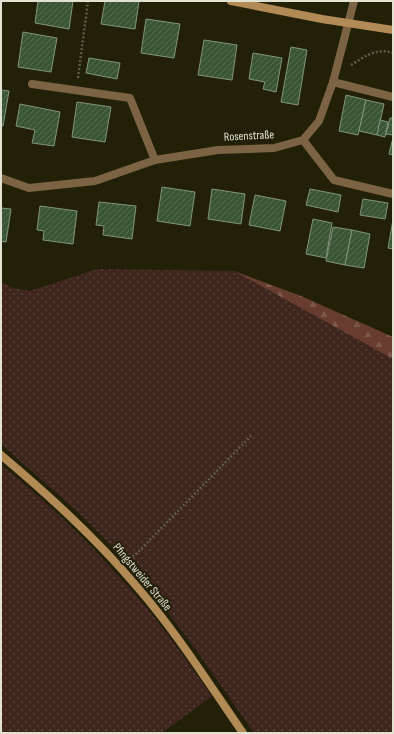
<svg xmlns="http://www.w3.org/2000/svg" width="394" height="734" viewBox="0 0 394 734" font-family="'Sofia Sans Condensed',sans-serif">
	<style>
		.grass { fill: url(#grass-dots) }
		.forest { fill: url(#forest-firs) }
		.building { fill: url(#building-hatch); stroke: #82957d }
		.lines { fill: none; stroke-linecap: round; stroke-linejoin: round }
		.path { stroke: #5e5d47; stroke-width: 2.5; stroke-dasharray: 2 2; stroke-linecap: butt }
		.street { stroke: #7c6344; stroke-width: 8 }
		.secondary { stroke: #b28a55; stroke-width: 8 }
		.labels { text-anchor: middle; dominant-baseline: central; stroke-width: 4; stroke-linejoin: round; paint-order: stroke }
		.street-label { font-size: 12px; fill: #e2e2d3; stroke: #222007 }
	</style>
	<defs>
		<pattern id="grass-dots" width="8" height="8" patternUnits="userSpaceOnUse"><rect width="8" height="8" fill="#3e251e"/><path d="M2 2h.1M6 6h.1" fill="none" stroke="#5a443e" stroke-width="1.8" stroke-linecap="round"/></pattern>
		<pattern id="forest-firs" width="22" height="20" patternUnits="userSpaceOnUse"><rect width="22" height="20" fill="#683d2f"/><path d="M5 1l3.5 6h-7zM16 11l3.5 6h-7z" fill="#7d594c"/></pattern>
		<pattern id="building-hatch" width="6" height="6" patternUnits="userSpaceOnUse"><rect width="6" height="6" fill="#3a5533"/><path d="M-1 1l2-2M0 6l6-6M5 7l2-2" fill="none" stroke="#566d50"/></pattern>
	</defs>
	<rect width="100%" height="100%" fill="#222007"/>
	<g class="grass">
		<path d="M 97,269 L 234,271 L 393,359 L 393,733 L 254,733 C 205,662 153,585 91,525 C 62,497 31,471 1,444 L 1,282 L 13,288 L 30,291 Z"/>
		<path d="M 1,465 C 57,509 114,567 158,622 C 177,646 194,672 212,696 L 162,733 L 1,733 Z"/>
	</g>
	<path class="forest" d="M 234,271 L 301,296 L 393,337 L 393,359 Z"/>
	<g class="building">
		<path d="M 38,1 L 73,1 L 69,29 L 35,23 Z"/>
		<path d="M 105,1 L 139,1 L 135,29 L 101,24 Z"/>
		<path d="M 146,19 L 180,24 L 174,58 L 141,53 Z"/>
		<path d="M 23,32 L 57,38 L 51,72 L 18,67 Z"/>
		<path d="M 204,40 L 237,45 L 232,80 L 198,75 Z"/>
		<path d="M 291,47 L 307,50 L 298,105 L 281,102 Z"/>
		<path d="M 253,53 L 282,58 L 276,92 L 263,89 L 265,82 L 249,79 Z"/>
		<path d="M 89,58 L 120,63 L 117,79 L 86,73 Z"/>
		<path d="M 1,90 L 9,91 L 3,126 L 1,126 Z"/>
		<path d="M 346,95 L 366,100 L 358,135 L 339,131 Z"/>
		<path d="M 366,100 L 384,104 L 377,135 L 359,131 Z"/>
		<path d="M 77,102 L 111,107 L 105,142 L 72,137 Z"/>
		<path d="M 20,104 L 60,112 L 54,146 L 32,143 L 35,130 L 16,126 Z"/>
		<path d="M 390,118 L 393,118 L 393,135 L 386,134 Z"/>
		<path d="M 380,120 L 388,122 L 385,137 L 377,135 Z"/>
		<path d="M 393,138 L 393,155 L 389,154 Z"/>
		<path d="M 162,187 L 195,192 L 190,226 L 157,221 Z"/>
		<path d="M 212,189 L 245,194 L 241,224 L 208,219 Z"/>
		<path d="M 310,189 L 341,195 L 338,212 L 306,205 Z"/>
		<path d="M 255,195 L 286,201 L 280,231 L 249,225 Z"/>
		<path d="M 363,199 L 388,203 L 385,219 L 360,215 Z"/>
		<path d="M 99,202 L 136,206 L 132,239 L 103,235 L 104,226 L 96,225 Z"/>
		<path d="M 40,206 L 77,211 L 73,244 L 43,240 L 44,231 L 37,230 Z"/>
		<path d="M 1,208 L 11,209 L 6,242 L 1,241 Z"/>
		<path d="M 313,219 L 332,223 L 326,258 L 306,254 Z"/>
		<path d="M 393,220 L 393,249 L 388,248 Z"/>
		<path d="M 333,227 L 352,230 L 345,265 L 326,261 Z"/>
		<path d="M 352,230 L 370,234 L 364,268 L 345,265 Z"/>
	</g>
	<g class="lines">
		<g class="path">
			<path d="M 351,65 C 364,57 377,47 393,53"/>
			<path d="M 78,78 L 88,1"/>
			<path d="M 129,559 L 137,553 L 251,436"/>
		</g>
		<g class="street">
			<path d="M 333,82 L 393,97"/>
			<path d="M 32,84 L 130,98 L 155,160"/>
			<path d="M 303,140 L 334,180 L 393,194"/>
			<path d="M 1,178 L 29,188 L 95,181 L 155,160 L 218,150 L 274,148 L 303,140 L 319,121 L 333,82 L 354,1"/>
		</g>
		<g class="secondary">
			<path d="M 231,1 L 322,19 L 393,30"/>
			<path d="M 1,455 C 50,496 97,539 138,588 C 177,633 209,684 243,733"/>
		</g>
	</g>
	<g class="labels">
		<g class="street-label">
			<text transform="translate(249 136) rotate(-3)">Rosenstraße</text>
			<text transform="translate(142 577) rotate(50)">Pfingstweider Straße</text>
		</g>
	</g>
	<rect width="394" height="734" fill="none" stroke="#e2e2d3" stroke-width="4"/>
</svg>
